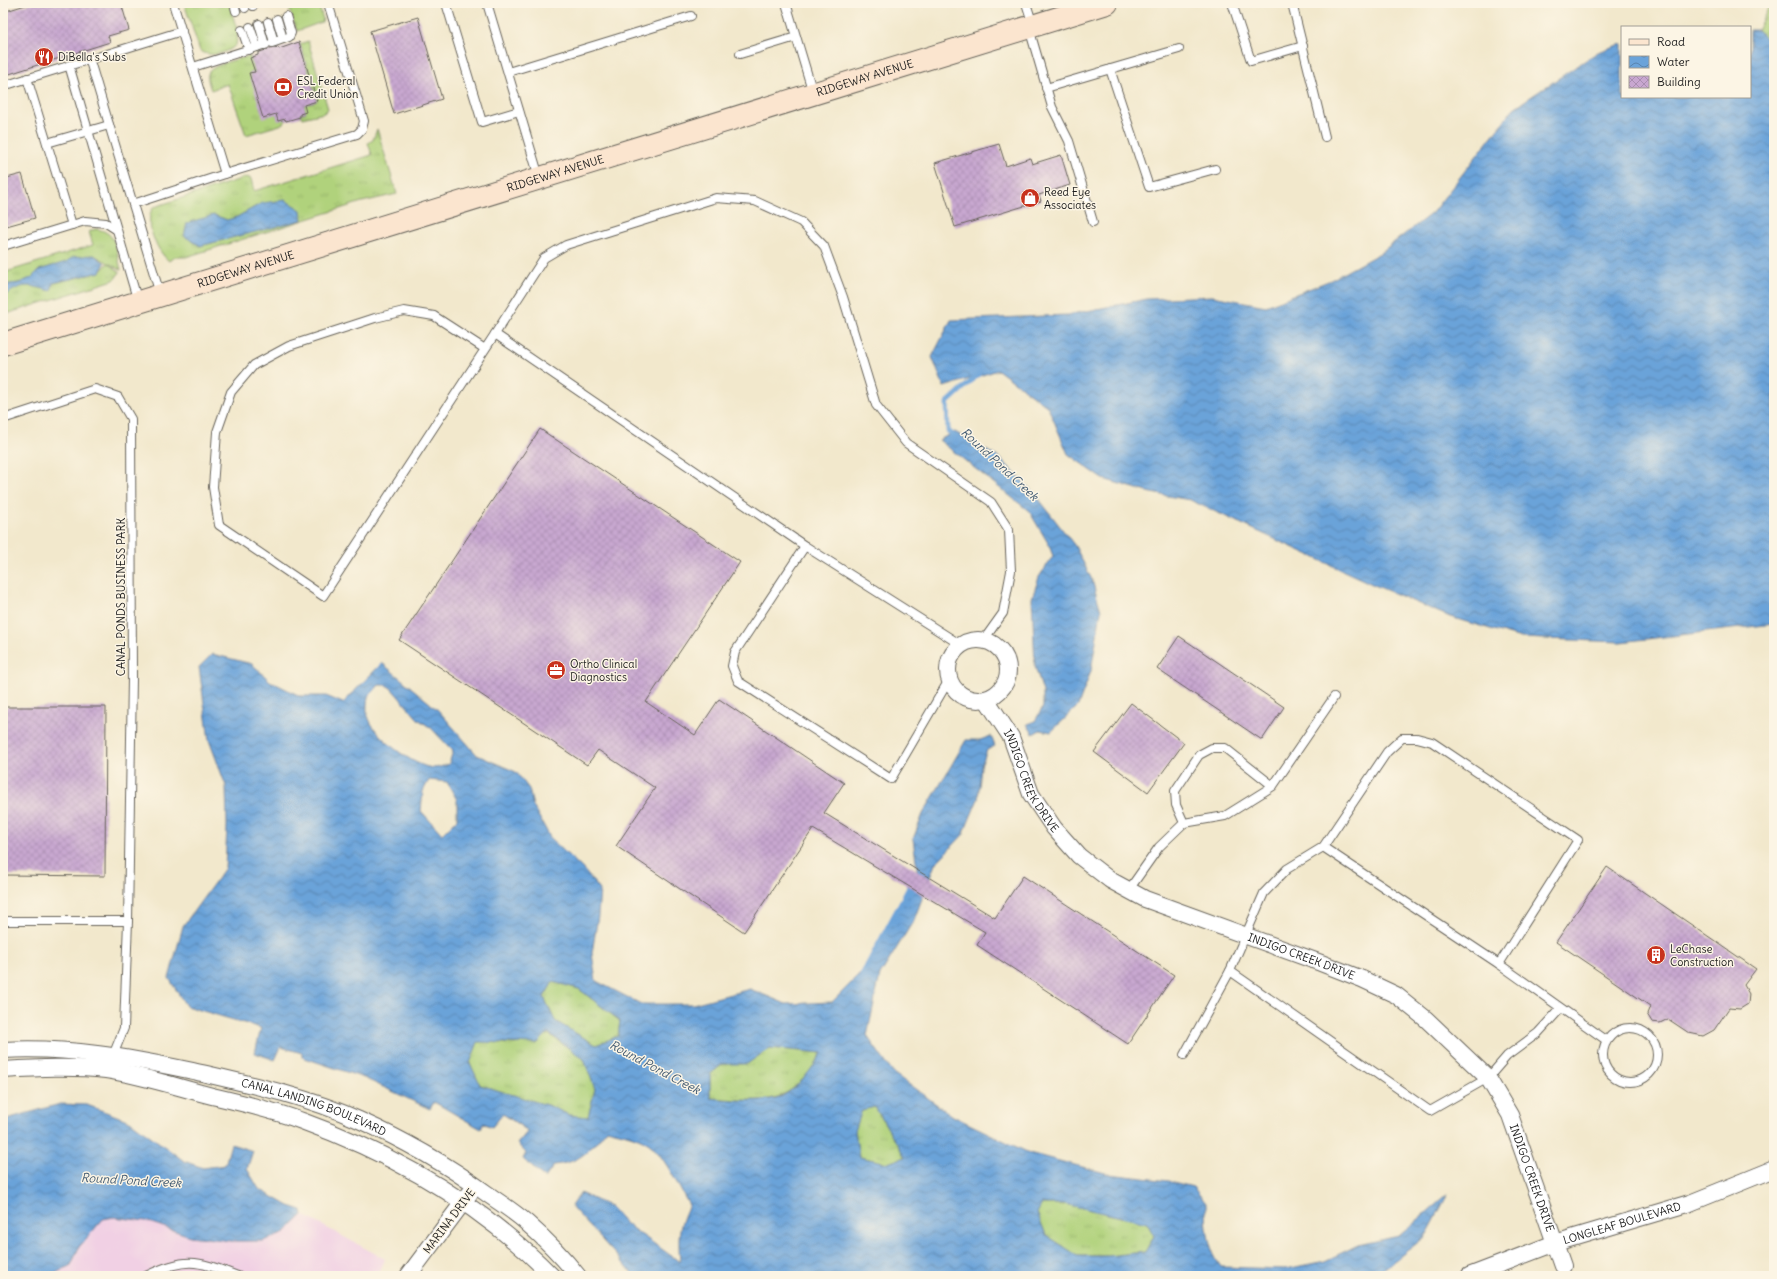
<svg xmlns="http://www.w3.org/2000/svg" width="1777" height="1279" viewBox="0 0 1777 1279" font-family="Delius,sans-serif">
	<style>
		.built { fill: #f1d0e4 }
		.grass { fill: url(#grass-tufts); stroke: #66774c; fill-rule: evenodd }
		.wetland { fill: url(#wetland-marsh); stroke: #66774c }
		.water { fill: url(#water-waves); stroke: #44607a; fill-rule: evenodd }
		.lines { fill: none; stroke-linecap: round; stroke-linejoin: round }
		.stream { stroke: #6ba3d9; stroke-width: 5 }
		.building { fill: url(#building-cross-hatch) }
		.service-casing { stroke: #67635a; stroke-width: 10 }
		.minor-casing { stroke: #67635a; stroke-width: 18 }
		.secondary-casing { stroke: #67635a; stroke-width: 24 }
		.service { stroke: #fff; stroke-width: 8 }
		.minor { stroke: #fff; stroke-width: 16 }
		.secondary { stroke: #fbe5cf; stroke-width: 22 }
		.labels { text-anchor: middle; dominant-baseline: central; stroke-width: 3; stroke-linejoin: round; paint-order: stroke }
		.poi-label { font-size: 11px; fill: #1c1c1c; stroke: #fcf5e5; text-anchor: start }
		.street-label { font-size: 11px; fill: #1c1c1c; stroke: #fcf5e5 }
		.water-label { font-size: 12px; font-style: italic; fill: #405971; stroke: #fcf5e5 }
	</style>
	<defs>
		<pattern id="grass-tufts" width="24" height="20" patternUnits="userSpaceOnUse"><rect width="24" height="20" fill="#b0d27b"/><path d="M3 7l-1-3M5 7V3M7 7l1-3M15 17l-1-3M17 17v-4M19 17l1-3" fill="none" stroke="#97b46a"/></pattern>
		<pattern id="wetland-marsh" width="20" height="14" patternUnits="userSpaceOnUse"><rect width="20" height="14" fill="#b0d27b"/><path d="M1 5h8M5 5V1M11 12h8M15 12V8" fill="none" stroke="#97b46a"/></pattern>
		<pattern id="water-waves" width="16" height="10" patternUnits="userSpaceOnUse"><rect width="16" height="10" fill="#6ba3d9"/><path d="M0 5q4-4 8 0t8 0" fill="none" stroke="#5784af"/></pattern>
		<pattern id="building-cross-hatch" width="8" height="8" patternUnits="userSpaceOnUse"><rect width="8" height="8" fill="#c8a7d0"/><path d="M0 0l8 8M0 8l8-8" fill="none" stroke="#ab8fb2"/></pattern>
	</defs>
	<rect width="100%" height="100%" fill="#fcf5e5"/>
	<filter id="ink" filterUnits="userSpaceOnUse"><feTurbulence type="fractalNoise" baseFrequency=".025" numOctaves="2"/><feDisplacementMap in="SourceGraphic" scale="8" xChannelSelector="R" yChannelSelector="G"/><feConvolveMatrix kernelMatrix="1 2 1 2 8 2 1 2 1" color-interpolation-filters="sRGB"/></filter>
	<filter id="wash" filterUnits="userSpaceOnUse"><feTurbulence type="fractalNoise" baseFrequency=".012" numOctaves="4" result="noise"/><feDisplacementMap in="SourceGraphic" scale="16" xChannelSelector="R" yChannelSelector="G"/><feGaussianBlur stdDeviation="0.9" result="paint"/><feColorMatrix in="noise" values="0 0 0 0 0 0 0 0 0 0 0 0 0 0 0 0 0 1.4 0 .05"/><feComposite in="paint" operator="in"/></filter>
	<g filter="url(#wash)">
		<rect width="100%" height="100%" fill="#f2e8cc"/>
		<path class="built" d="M 303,1215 L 385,1259 L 378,1276 L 50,1276 L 71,1265 L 79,1247 L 103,1219 L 114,1217 L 146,1221 L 190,1236 L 231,1241 L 263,1241 L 283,1234 Z"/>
		<g class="grass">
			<path d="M 184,3 L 229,3 L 238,33 L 236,45 C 227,53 211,58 200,51 Z"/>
			<path d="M 287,3 L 318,3 L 323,19 L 322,22 L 297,31 Z"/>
			<path d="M 308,41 L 328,109 L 324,113 L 302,118 L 300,114 L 306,112 L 304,105 L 317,101 L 300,44 Z"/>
			<path d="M 250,56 L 255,72 L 250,73 L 276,114 L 285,119 L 286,121 L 280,125 L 246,135 L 228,84 L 211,90 C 209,84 207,79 208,74 C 211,64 240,59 250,56 Z"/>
			<path d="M 377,129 L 397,194 L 362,202 L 186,257 L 174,257 L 169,261 C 157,252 142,219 154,207 L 247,177 L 251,179 L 254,191 L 372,155 L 368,143 L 373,140 ZM 262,203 L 302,219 L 200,246 L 214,215 L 227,220 L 237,217 Z"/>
			<path d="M 95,229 C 118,231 116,252 121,270 L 94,255 L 39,270 L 31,278 L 19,283 L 3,285 L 3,273 L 93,245 L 89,232 Z"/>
			<path d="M 108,263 L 120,272 L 114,280 L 3,315 L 3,297 L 13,289 L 24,285 L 38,287 L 100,272 Z"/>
			<path d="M 553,982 L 579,989 L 620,1021 L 618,1036 L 596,1045 L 555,1021 L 544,997 Z"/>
			<path d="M 547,1033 L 584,1059 L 595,1089 L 588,1117 L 569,1115 L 550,1106 L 480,1085 L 470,1063 L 478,1041 L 515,1044 Z"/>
			<path d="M 770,1048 L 822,1053 C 812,1069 800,1087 782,1095 C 764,1104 729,1099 710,1098 L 710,1074 L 723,1064 L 747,1063 Z"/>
			<path d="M 875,1107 L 905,1157 L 888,1163 L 859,1157 L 855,1131 L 862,1109 Z"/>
			<path d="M 1041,1204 L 1065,1204 L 1147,1223 L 1154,1236 L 1145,1252 L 1108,1256 L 1078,1256 L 1046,1235 L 1037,1213 Z"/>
		</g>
		<path class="wetland" d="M 1771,3 L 1774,3 L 1774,45 L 1757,30 Z"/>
		<g class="water">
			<path d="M 1750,30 L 1757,30 L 1774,45 L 1774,624 L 1621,642 L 1521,638 L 1450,617 L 1372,584 L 1190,500 L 1151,493 L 1103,479 L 1068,454 L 1048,407 L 998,370 L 944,387 L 932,357 L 951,320 L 1067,315 L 1147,299 L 1212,296 L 1266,306 L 1331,280 L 1380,253 L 1432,213 L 1514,108 L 1598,52 L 1622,44 L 1622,97 L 1750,97 Z"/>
			<path d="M 285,200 L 301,210 L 302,220 L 200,246 L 184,236 L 187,223 L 214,215 L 227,220 L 237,217 L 262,203 Z"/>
			<path d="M 94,255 L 105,263 L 100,272 L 53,283 L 51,291 C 29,285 23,282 3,297 L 3,285 L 19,283 L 31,278 L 39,270 L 66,262 L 73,257 Z"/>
			<path d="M 955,432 L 1001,459 L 1035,494 L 1075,546 L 1092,580 L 1101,611 L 1091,671 L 1078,706 L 1051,732 L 1040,730 L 1033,734 L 1027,724 L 1035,721 L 1043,707 L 1043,692 L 1035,666 L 1032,598 L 1039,577 L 1053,556 L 1048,543 L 1029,511 L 939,440 Z"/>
			<path d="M 212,654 L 252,664 L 270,681 L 300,696 L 326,696 L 343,703 L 382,663 L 438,710 L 477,755 L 516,772 L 529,789 L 533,806 L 551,839 L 583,869 L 600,890 L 598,916 L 592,953 L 596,981 L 641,1004 L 693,1004 L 750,989 L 786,1004 L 832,1002 L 866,968 L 918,875 L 913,839 L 923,814 L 966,740 L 980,740 L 991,736 L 995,746 L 987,750 L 981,766 L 978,799 L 963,835 L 935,864 L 914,920 L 880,975 L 867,1036 L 893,1073 L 953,1116 L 1029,1153 L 1109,1174 L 1169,1181 L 1193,1187 L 1206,1203 C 1206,1226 1207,1247 1221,1267 L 1286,1269 L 1325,1261 L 1358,1245 L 1399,1236 L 1448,1194 L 1425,1237 L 1377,1274 L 1369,1276 L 635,1276 L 571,1206 L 580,1193 L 611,1207 L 626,1224 L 680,1262 C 678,1238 678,1227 689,1205 C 678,1186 668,1163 653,1147 C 641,1136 622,1133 607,1129 C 590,1150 582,1162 554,1165 L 545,1178 L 523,1159 L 526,1153 L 517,1144 L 528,1131 L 503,1114 L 492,1127 L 483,1123 L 481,1129 L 434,1102 L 430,1109 L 364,1078 L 302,1057 L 302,1053 L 281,1047 L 275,1060 L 255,1053 L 261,1028 L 186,1006 L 169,978 L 183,926 L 225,868 L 227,826 L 226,786 L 209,740 L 199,667 ZM 379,685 L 386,685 L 391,688 L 418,719 L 431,728 L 453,751 L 449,764 C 445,765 439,768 434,768 C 414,767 373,736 368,716 C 366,711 367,703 368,697 ZM 429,780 L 447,782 L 457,800 L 457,819 L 442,834 L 421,811 L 423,791 ZM 553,982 L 579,989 L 620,1021 L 618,1036 L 596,1045 L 555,1021 L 544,997 ZM 548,1033 L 584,1059 L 595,1089 L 588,1117 L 569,1115 L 550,1106 L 480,1085 L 470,1063 L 478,1042 L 537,1044 ZM 770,1048 L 822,1053 C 812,1069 799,1087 782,1096 C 766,1103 727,1100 710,1098 L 710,1074 L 723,1064 L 747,1064 ZM 875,1107 L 905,1157 L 888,1163 L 859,1157 L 855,1131 L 862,1110 ZM 1042,1204 L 1065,1204 L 1147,1223 L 1154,1236 L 1145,1252 L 1108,1256 L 1078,1256 L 1046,1235 L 1037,1213 Z"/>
			<path d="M 60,1104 L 87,1105 L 130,1121 L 184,1161 L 203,1168 L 225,1165 L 231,1144 L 253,1151 L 247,1169 L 259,1189 L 289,1206 L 302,1210 L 303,1215 L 283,1234 L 263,1241 L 231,1241 L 190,1236 L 146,1221 L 114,1217 L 103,1219 L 79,1247 L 71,1265 L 50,1276 L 3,1276 L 3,1120 Z"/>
		</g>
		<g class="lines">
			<g class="stream">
				<path d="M 957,438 L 948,431 L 947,403 L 979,374"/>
				<path d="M 862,975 L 912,882"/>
			</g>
		</g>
		<g id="blocks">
			<g class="building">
				<path d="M 32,3 L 121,3 L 129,30 L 108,36 L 110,42 L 3,76 L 3,12 Z"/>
				<path d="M 418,17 L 442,99 L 394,114 L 370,31 Z"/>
				<path d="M 299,42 L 317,101 L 304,105 L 306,112 L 300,114 L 300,117 L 286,121 L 285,119 L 278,121 L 276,114 L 263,118 L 249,73 L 255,72 L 250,58 L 258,55 L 258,52 L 259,52 L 278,47 L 279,49 Z"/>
				<path d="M 999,144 L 1006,166 L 1030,158 L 1032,164 L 1061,155 L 1070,185 L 1039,195 L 1041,201 L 955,227 L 935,163 Z"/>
				<path d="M 22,174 L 35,218 L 3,227 L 3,179 Z"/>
				<path d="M 540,429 L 740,562 L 646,702 L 695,735 L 719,699 L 844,783 L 824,813 L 995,918 L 1023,876 L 1174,975 L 1128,1044 L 977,945 L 985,932 L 813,829 L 744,932 L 616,846 L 655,788 L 598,750 L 587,765 L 399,640 Z"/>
				<path d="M 1179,636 L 1284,707 L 1262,740 L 1157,669 Z"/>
				<path d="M 1131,703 L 1184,743 L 1148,792 L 1094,752 Z"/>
				<path d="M 3,707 L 106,707 L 105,876 L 3,875 Z"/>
				<path d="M 1607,867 L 1756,969 L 1744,985 L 1749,994 L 1748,1004 L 1740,1009 L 1729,1008 L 1714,1030 L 1703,1036 L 1689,1033 L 1668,1019 L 1660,1023 L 1652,1022 L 1647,1014 L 1650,1006 L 1556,942 Z"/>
			</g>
		</g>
	</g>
	<g filter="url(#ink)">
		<use href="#blocks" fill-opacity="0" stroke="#67635a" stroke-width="1"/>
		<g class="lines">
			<defs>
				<g id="service">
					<path d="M 173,3 L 225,174 L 357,134 L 362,129 L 364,121 L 328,3"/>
					<path d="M 234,3 L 236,11"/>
					<path d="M 243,3 L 245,8"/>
					<path d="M 252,3 L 253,6"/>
					<path d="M 446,3 L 482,122 L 519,111"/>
					<path d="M 487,3 L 539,177"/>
					<path d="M 786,3 L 813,93"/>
					<path d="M 1026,3 L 1033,25"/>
					<path d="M 1232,3 L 1251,61 L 1303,46"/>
					<path d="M 1292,3 L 1325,137"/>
					<path d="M 277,19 L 283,39"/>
					<path d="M 268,22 L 274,42"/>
					<path d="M 259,24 L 265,45"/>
					<path d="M 250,27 L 257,47"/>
					<path d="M 1029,28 L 1052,107 L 1069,141 L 1093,222"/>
					<path d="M 242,30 L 249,50"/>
					<path d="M 272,43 L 289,37 L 291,33 L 286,16"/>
					<path d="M 740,54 L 796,37"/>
					<path d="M 89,58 L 160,294"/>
					<path d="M 69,65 L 138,302"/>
					<path d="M 193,67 L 266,44"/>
					<path d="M 1110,69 L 1149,187 L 1215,169"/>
					<path d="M 508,72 L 691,16"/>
					<path d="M 27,78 L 72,225"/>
					<path d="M 3,86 L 182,31"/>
					<path d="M 1046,88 L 1179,49"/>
					<path d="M 47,143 L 109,125"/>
					<path d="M 133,204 L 225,174"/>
					<path d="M 3,246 L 85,221 L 106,223 L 117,230"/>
					<path d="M 495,334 L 544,258 L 566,245 L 716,198 L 755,201 L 801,222 L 824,246 L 843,297 L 876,405 L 906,443 L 991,502 L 1009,530 L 1011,571 L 1003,613 L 983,641"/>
					<path d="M 485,349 L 434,316 L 404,311 L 375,318 L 289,346 L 254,365 L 231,392 L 217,432 L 213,487 L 219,525 L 323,596 L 495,334 L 805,546 L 961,645"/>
					<path d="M 3,419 L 95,389 L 118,397 L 131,419 L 132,678 L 128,921 L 124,1028 L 112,1058"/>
					<path d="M 805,546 L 735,652 L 732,666 L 738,681 L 891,779 L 949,680"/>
					<path d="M 1273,786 L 1225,816 L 1184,823 L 1176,805 L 1175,791 L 1199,755 L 1212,748 L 1225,748 L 1273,786 L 1334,697"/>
					<path d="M 1323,847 L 1387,752 L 1402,738 L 1417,738 L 1432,742 L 1578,840 L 1499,964"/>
					<path d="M 1128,891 L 1159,847 L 1184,823"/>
					<path d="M 3,921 L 128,921"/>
					<path d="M 1230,971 L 1264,893 L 1287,869 L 1323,847 L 1499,964 L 1606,1040"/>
					<circle cx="1630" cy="1055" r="27"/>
					<path d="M 1184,1055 L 1230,971 L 1430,1111 L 1488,1078 L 1507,1056 L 1538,1033 L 1560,1009"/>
					<path d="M 146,1276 C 187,1256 197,1261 238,1276"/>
				</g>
				<g id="minor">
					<circle cx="978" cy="670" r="30"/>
					<path id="s1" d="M 986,699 L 1011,737 L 1031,794 L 1054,828 L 1079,856 L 1110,880 L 1145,899 L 1321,963 L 1362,979 L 1396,995 L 1426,1019 L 1488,1078 L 1510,1115 L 1563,1266"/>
					<path id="s2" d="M 3,1050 C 67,1046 131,1058 193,1071 C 249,1084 306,1096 359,1120 C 404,1140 446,1164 486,1193 C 500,1203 515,1212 527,1223 C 545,1239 563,1257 578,1276"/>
					<path d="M 3,1070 C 37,1068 72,1066 106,1070 C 141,1075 177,1087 212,1096 C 242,1103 273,1110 302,1121 C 396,1155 482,1205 552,1276"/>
					<path d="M 408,1276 L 470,1193"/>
					<path id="s3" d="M 1469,1276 L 1555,1243 L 1690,1203 L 1774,1169"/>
				</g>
				<g id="secondary">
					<path id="s4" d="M 3,344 L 1107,3"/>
				</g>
			</defs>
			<use href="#service" class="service-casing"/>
			<use href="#minor" class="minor-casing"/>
			<use href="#secondary" class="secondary-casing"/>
			<use href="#service" class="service"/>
			<use href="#minor" class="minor"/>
			<use href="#secondary" class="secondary"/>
		</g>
	</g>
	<defs>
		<symbol id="restaurant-disc" viewBox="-11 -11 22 22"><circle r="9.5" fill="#c8321e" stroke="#fcf5e5"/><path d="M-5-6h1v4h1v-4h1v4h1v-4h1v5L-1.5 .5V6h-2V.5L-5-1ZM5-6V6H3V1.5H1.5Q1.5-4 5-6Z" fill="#fff"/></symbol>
		<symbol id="bank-disc" viewBox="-11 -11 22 22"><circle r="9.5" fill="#c8321e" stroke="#fcf5e5"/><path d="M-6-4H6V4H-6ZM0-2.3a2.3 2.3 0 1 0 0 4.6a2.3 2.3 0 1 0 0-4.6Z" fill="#fff"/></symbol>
		<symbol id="shop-disc" viewBox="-11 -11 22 22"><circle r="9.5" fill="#c8321e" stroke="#fcf5e5"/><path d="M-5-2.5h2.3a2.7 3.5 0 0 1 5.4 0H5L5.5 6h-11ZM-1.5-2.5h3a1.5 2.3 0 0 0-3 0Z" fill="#fff"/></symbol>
		<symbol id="office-disc" viewBox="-11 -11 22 22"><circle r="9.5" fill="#c8321e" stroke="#fcf5e5"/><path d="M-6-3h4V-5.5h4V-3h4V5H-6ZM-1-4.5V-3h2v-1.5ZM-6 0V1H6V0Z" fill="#fff"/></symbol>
		<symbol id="building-disc" viewBox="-11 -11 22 22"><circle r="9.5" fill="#c8321e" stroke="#fcf5e5"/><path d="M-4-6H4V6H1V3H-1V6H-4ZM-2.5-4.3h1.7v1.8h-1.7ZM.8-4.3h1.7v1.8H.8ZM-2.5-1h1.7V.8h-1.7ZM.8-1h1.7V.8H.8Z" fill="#fff"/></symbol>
	</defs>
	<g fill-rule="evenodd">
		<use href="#restaurant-disc" x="33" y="46" width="22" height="22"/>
		<use href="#bank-disc" x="272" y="76" width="22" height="22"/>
		<use href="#shop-disc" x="1019" y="187" width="22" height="22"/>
		<use href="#office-disc" x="545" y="659" width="22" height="22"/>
		<use href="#building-disc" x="1645" y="944" width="22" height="22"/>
	</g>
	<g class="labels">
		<g class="poi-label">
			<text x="58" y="57">DiBella's Subs</text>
			<text x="297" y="81">ESL Federal<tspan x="297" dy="13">Credit Union</tspan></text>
			<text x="1044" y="192">Reed Eye<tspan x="1044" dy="13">Associates</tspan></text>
			<text x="570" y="664">Ortho Clinical<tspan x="570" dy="13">Diagnostics</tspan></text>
			<text x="1670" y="949">LeChase<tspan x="1670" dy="13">Construction</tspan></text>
		</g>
		<g class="street-label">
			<text stroke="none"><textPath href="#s4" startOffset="902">RIDGEWAY AVENUE</textPath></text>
			<text stroke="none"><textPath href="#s4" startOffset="578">RIDGEWAY AVENUE</textPath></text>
			<text stroke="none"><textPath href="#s4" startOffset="254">RIDGEWAY AVENUE</textPath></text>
			<text transform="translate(121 597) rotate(-90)">CANAL PONDS BUSINESS PARK</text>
			<text stroke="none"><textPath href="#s1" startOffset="94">INDIGO CREEK DRIVE</textPath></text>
			<text stroke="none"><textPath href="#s1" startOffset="430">INDIGO CREEK DRIVE</textPath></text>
			<text stroke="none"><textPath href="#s2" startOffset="318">CANAL LANDING BOULEVARD</textPath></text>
			<text stroke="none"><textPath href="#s1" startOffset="766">INDIGO CREEK DRIVE</textPath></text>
			<text transform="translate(449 1221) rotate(-53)">MARINA DRIVE</text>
			<text stroke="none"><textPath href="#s3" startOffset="162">LONGLEAF BOULEVARD</textPath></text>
		</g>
		<g class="water-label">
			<text transform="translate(1000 464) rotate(43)">Round Pond Creek</text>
			<text transform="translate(655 1067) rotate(28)">Round Pond Creek</text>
			<text transform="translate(131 1180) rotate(3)">Round Pond Creek</text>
		</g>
	</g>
	<rect width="1777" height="1279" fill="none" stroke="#fcf5e5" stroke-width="16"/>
	<rect x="1621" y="26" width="130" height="72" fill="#fcf5e5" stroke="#a29e95"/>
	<rect x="1629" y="39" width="20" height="6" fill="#fbe5cf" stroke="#a29e95"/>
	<text x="1657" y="46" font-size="12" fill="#1c1c1c">Road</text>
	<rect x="1629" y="56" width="20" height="12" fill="url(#water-waves)" stroke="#a29e95"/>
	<text x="1657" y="66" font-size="12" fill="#1c1c1c">Water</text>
	<rect x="1629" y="76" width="20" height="12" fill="url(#building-cross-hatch)" stroke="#a29e95"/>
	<text x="1657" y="86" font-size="12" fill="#1c1c1c">Building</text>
</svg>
